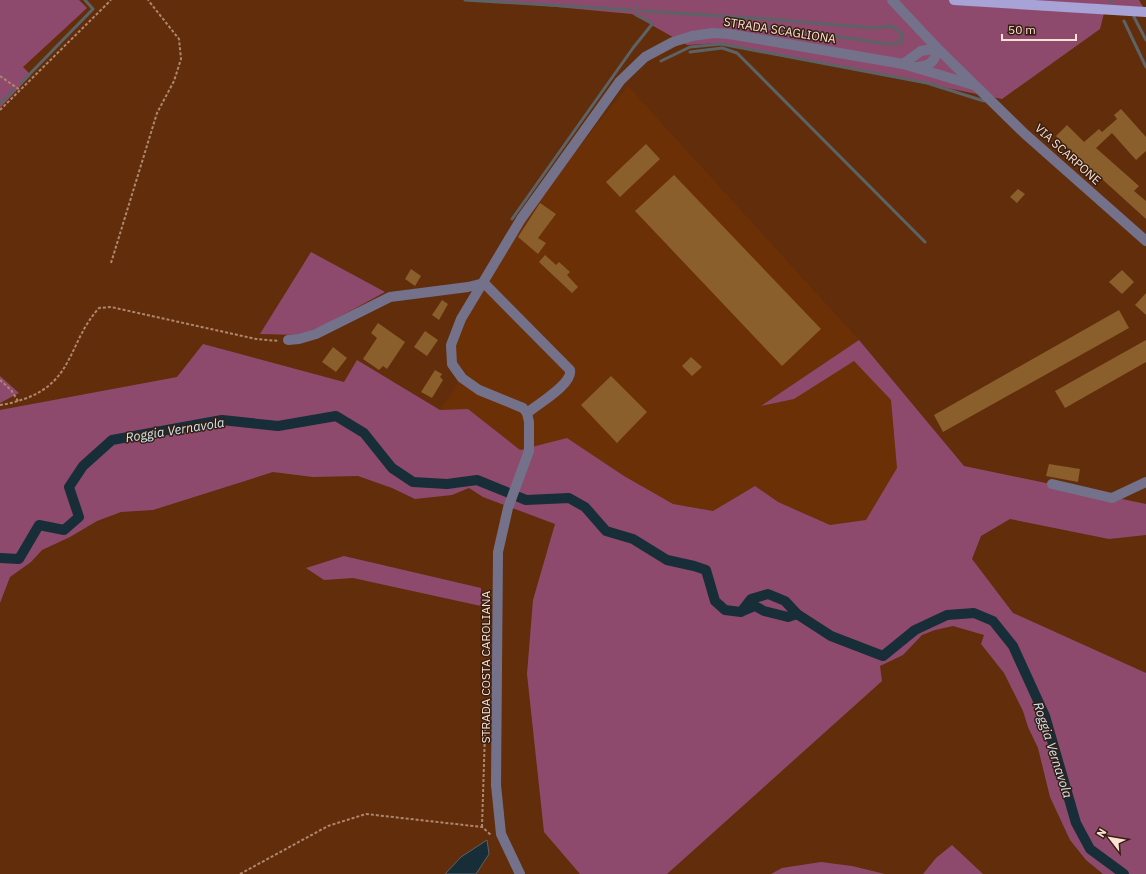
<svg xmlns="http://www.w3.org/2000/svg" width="1146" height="874" viewBox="0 0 1146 874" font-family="'IBM Plex Sans',sans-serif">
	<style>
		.built { fill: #6c3007 }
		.green { fill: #8e4a6d }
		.water { fill: #172d37; stroke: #5c6366 }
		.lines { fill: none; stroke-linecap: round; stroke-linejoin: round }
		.stream { stroke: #5c6366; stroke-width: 3 }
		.canal { stroke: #172d37; stroke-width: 10 }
		.building { fill: #8a5f2b }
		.path { stroke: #af876f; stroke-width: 2; stroke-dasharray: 3 2; stroke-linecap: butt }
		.minor { stroke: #74728b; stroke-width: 10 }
		.major { stroke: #a8a3d7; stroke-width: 10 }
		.labels { text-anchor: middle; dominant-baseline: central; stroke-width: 3; stroke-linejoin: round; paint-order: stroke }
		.street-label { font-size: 12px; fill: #fde2d4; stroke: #361e11 }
		.water-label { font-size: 13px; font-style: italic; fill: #c9e8f7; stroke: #361e11 }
	</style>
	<rect width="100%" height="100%" fill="#622d0b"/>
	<path class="built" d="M 628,86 L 859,340 L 762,405 L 794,399 L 854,361 L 891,400 L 897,468 L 866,520 L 830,525 L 778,502 L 755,486 L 713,511 L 673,504 L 624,476 L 567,438 L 520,450 L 468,409 L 440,410 L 461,378 L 450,346 L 516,226 Z"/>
	<g class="green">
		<path d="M 0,0 L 79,0 L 87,8 L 23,67 L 31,75 L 0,108 Z"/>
		<path d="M 480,0 L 1139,0 L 1143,7 L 1104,13 L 1100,29 L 1002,99 L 722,43 L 687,45 L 632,14 Z"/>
		<path d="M 311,252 L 385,292 L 323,326 L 300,335 L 260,334 Z"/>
		<path d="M 859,340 L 964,466 L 1146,504 L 1146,535 L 1109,539 L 1010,519 L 981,536 L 972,559 L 1013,613 L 1146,673 L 1146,874 L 1103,874 L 1086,860 L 1070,840 L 1050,797 L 1038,748 L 1028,727 L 1023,711 L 1004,673 L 981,644 L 984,635 L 953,626 L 935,630 L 922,635 L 903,655 L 880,666 L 882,681 L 667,874 L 580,874 L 544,832 L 527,674 L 533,600 L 555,524 L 483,497 L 469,488 L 452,495 L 415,499 L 392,488 L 358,476 L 313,477 L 273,472 L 153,510 L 121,512 L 97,521 L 70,537 L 42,550 L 31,562 L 10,577 L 0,603 L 0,410 L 177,377 L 203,344 L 344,382 L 357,360 L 440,410 L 468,409 L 520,450 L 567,438 L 624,476 L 673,504 L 713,511 L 755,486 L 778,502 L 830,525 L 866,520 L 897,468 L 891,400 L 854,361 L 794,399 L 761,406 Z"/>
		<path d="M 0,376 L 19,393 L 0,403 Z"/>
		<path d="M 344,556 L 481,588 L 481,606 L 353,578 L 324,580 L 306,568 Z"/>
		<path d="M 952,845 L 983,874 L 923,874 L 936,858 Z"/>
		<path d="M 821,862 L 852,866 L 885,874 L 771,874 L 782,868 Z"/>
	</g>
	<path class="water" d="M 487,840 L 489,854 L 476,874 L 445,874 L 461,857 Z"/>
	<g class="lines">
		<g class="stream">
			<path d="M 465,0 L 631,10"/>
			<path d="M 1110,0 L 1111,2"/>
			<path d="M 642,11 L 769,19 L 874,28 L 892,26 L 902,34 L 901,43 L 888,44 L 765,26"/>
			<path d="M 1134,17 L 1146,40"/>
			<path d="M 1124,21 L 1146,67"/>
			<path d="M 690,52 L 722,48 L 737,53 L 925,242"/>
			<path d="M 661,61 L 690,47 L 721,44 L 927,83 L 984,101"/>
			<path d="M 21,83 L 93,9 L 85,0"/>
			<path d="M 0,103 L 14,90"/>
			<path d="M 512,219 L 633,48 L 653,23 L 636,15 L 637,6"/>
		</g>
		<g class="canal">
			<path d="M 0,558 L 19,559 L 39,525 L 64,530 L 79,517 L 69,487 L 83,466 L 112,440 L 222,420 L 278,426 L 336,416 L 364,433 L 392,468 L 413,482 L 447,484 L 477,480 L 526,500 L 569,498 L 585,507 L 606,531 L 633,539 L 667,560 L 694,566 L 706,570 L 715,601 L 725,610 L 741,612 L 751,599 L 768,594 L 785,601 L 797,614 L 831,636 L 883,656 L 915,630 L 947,615 L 974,613 L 993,621 L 1013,646 L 1045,716 L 1076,823 L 1090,849 L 1124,874"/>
			<path d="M 743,611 L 755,606 L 764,611 L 788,617 L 797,614"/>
		</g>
	</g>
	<g class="building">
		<path d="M 1121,109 L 1146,137 L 1146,151 L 1136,160 L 1112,133 L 1096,148 L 1139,186 L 1134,191 L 1146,201 L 1146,219 L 1102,179 L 1100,180 L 1056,136 L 1067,125 L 1084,142 L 1099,129 L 1102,132 L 1117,119 L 1114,115 Z"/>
		<path d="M 646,144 L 660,159 L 620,197 L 606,182 Z"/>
		<path d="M 674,175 L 821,329 L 782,366 L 635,211 Z"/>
		<path d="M 1018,189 L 1025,194 L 1017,203 L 1010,197 Z"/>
		<path d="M 540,203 L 556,214 L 538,238 L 546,243 L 538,254 L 518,237 Z"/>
		<path d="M 545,255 L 556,265 L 559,262 L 570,272 L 567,275 L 578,287 L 572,293 L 539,262 Z"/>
		<path d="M 411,269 L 421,276 L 415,286 L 405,279 Z"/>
		<path d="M 1122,270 L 1134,282 L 1122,294 L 1109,282 Z"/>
		<path d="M 1146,293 L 1146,315 L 1135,305 Z"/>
		<path d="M 442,300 L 448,304 L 439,320 L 432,315 Z"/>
		<path d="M 1119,310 L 1129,328 L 943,432 L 934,415 Z"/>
		<path d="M 378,323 L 405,342 L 387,369 L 383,366 L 379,370 L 363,359 L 377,338 L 371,333 Z"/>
		<path d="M 425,331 L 438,340 L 427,356 L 414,347 Z"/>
		<path d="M 1146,340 L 1146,362 L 1065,408 L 1055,391 Z"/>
		<path d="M 333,347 L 347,358 L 336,372 L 322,362 Z"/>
		<path d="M 691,357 L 702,367 L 692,376 L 682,366 Z"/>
		<path d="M 435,370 L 442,374 L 440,377 L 443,380 L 432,398 L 421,392 Z"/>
		<path d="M 611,376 L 647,412 L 617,443 L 581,405 Z"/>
		<path d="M 1049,464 L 1080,469 L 1078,482 L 1046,476 Z"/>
	</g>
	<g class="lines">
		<g class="path">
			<path d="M 0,76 L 20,90"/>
			<path d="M 0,110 L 111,0"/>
			<path d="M 111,263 L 157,113 L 174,81 L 181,59 L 179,39 L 148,0"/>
			<path d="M 0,380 L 11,390 L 18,401"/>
			<path d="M 0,405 C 9,404 18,401 27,398 C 74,380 69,341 99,308 L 111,307 L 256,339 L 279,341"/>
			<path d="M 482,827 L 486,700"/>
			<path d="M 240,874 L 328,826 L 366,814 L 482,827 L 491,835"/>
		</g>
		<g class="minor">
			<path d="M 892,0 L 937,48 L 1025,134 L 1146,241"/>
			<path d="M 903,64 L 921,51 L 937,48"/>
			<path d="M 917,67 C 930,66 936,61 937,48"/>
			<path d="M 484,283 L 570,370 C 573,384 538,404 527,413"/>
			<path d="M 288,340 L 299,339 L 316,334 L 390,297 L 468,287 L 484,283"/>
			<path d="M 1052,484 L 1112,498 L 1146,482"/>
			<path d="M 520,874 L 501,834 L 496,785 L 498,552 L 508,508 L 529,451 L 529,422 L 527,413 L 523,408 L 479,390 L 462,378 L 452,364 L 451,345 L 461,319 L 521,219 L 620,81 L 645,57 L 673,42 L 692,36 L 713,33 L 729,34 L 903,64 L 974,85"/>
		</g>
		<path class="major" d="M 954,0 L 1146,12"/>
	</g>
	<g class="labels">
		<g class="street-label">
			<text transform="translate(780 30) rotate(9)">STRADA SCAGLIONA</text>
			<text transform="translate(1068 154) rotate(42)">VIA SCARPONE</text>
			<text transform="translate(485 667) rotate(-90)">STRADA COSTA CAROLIANA</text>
		</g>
		<g class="water-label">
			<text transform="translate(175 430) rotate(-9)">Roggia Vernavola</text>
			<text transform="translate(1053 750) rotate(72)">Roggia Vernavola</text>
		</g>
	</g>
	<g transform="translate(1110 838) rotate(301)" stroke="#361e11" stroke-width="3" paint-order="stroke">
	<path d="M0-3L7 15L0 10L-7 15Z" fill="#fde2d4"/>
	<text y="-6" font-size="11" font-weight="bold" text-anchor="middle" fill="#fde2d4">N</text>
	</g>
	<path d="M1002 34v6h74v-6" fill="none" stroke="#fde2d4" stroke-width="2"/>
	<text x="1008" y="34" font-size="12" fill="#fde2d4" stroke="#361e11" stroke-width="3" paint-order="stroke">50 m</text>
</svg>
